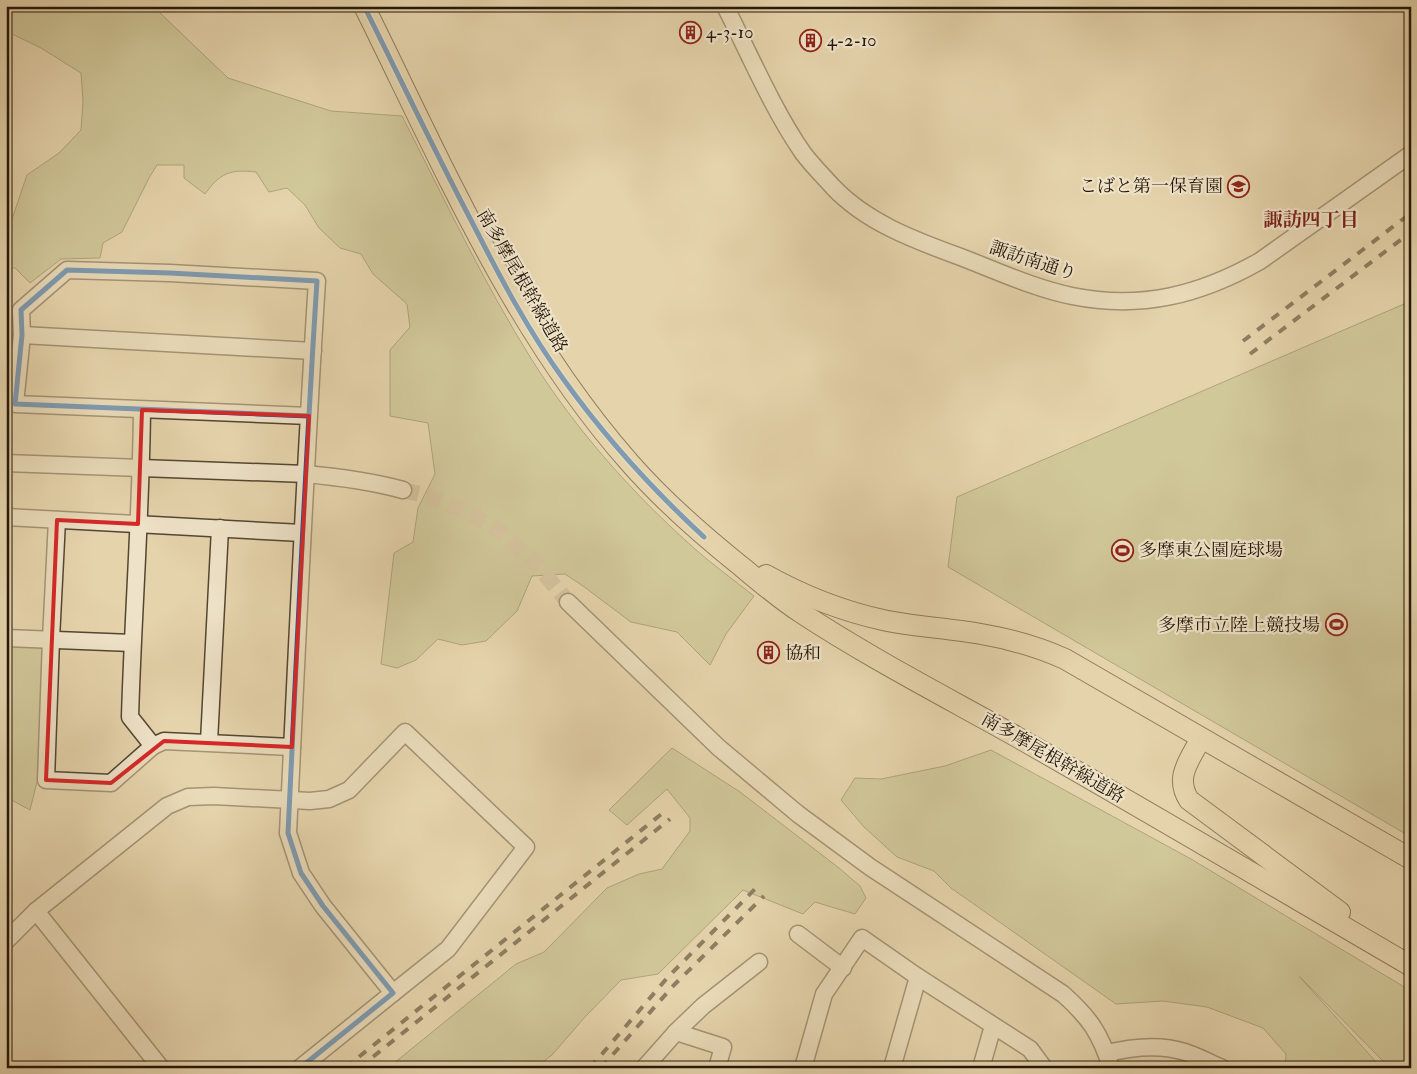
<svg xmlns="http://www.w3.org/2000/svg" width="1417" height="1074" viewBox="0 0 1417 1074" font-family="'IM FELL Double Pica','Noto Serif JP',serif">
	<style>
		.green { fill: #b9bb86; stroke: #6e6947 }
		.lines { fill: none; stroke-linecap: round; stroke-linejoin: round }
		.minor-tunnel { stroke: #bead8a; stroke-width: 16; stroke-dasharray: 16 8; stroke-linecap: butt }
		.minor-casing { stroke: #544631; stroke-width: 19 }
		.major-casing { stroke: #241708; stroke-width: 22 }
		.minor { stroke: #eee2c8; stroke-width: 16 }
		.major { stroke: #e5d3ab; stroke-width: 20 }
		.rail { stroke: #241708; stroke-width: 4; stroke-dasharray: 9 9; stroke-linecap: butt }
		.cycleway-casing { stroke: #eee2c8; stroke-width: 8 }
		.cycleway { stroke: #0057b8; stroke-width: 5 }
		.marked { fill: none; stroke: #d62828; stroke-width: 4; stroke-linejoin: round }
		.labels { text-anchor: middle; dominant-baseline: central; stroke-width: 4.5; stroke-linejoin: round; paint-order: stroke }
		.poi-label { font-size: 18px; fill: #241708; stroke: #eee2c8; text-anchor: start }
		.street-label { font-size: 18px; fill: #241708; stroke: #eee2c8 }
		.neighbourhood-label { font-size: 19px; font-weight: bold; fill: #7a1f14; stroke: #eee2c8 }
	</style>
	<rect width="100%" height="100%" fill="#e5d3ab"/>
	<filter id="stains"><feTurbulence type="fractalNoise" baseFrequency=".004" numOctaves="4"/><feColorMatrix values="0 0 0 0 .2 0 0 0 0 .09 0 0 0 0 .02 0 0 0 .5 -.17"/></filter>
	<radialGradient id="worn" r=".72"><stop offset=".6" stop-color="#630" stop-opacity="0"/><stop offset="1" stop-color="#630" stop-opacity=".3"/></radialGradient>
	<g class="green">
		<path d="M 6,6 L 157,6 L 159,12 L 228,78 L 331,111 L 402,116 C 444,198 483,282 532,360 C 576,430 633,494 695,549 C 713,565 734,580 754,596 L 726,634 L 710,665 L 677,632 L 631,622 L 583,586 L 565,574 L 532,576 L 517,611 L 486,641 L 462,645 L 438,639 L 416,660 L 397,668 L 381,664 L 394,553 L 413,542 L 418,508 L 435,474 L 428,423 L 390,416 L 390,350 L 410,327 L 407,304 L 373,274 L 361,254 L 340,248 L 319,228 L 305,205 L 287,188 L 269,192 L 256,172 C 230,169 220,173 205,194 L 184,178 L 184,165 L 157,165 L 149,178 L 122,232 L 103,243 L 100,258 L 61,259 L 30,283 L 15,268 L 6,268 L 6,228 L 9,228 L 27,175 L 59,153 L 81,130 L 83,101 L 81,73 L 41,48 L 6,31 Z"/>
		<path d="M 1411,301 L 1411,837 L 948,567 L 957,497 Z"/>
		<path d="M 6,644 L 38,646 L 45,652 L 38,778 L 30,810 L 6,797 Z"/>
		<path d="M 672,748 L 740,792 L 839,868 L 860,886 L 866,898 L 855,914 L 815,902 L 803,914 L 743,890 L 658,974 L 621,980 L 585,1017 L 552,1055 L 535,1068 L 388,1068 L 516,964 L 544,952 L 607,888 L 639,874 L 662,869 L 690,831 L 690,818 L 667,789 L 627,825 L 609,810 Z"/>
		<path d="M 991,750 L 1191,859 L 1411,991 L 1411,1068 L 1383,1068 L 1383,1061 L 1299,976 L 1377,1063 L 1378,1068 L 1285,1068 L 1286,1054 L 1263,1028 L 1207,1007 L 1163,1001 L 1116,1004 L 951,888 L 934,871 L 897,857 L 864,827 L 841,800 L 855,778 L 881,779 L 945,766 Z"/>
	</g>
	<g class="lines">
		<path class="minor-tunnel" d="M 403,490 L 428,496 L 462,510 L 500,531 L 537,565 L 568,602"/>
		<defs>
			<g id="minor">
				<path d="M 725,6 C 750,55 772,108 803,153 C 812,165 823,176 833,187 C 866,222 914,240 958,256 C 995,270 1033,288 1072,296 C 1141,310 1200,295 1260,261 L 1411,154"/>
				<path d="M 22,335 L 313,351"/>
				<path d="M 142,410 C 141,512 133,615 130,717 L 153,746"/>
				<path d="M 6,463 L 306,474 C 339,477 370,481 403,490"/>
				<path d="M 6,517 L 302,533"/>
				<path d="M 57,520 L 51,639 L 46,780 L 111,783 L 153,746 L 164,741 L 292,747"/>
				<path d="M 568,602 L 718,747 L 798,814 L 870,867 L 1063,994 C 1089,1017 1101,1034 1111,1068"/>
				<path d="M 6,638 L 132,643"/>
				<path d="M 209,742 L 220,528"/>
				<path d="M 36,911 L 161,1068"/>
				<path d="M 798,934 L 843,968"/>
				<path d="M 6,941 L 36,911 L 167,806 L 188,797 L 214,796 L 310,801 L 329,799 L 349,790 L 405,732 L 526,847 L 448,949 L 393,993"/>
				<path d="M 676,1032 L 703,1006 L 759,962"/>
				<path d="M 1107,1053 C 1132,1047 1160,1044 1185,1052 C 1198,1056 1210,1063 1222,1068"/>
				<path d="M 300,1068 L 393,993 L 323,906 L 301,873 L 288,833 C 297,649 305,465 317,281 L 170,273 L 67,270 L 21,310 L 22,335 L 15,404 L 309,416"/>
				<path d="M 644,1068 L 676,1032 L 723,1047 L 717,1068"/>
				<path d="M 803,1068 L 824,994 L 862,938 L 918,977 L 1030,1049 L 1044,1068"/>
				<path d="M 892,1068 L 918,977"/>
				<path d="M 981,1068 L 993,1026"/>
			</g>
			<g id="major">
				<path d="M 364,6 C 442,163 512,329 629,462 C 663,501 702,535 742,567 C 761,583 780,599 800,612 C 870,658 944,696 1017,737 C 1149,812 1279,889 1411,966"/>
				<path d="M 766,575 C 802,595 842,611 883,620 C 915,627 949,628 981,634 C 1010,639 1038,647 1065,659 L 1411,859"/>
				<path d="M 1201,738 C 1190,760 1174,777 1189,800 L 1340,912"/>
			</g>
		</defs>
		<use href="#minor" class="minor-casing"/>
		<use href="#major" class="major-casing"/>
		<use href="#minor" class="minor"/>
		<use href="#major" class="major"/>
		<g class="rail">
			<path d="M 1243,341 L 1411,213"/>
			<path d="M 1250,354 L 1411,232"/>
			<path d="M 345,1068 L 664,812"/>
			<path d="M 359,1068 L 670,819"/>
			<path d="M 590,1068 L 668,977 L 755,889"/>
			<path d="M 601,1068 L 674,985 L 764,896"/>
		</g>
		<defs>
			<g id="cycleway">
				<path d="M 364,6 C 401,80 436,154 474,226 C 501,279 529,332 564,380 C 605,437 652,489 704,537"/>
				<path d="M 300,1068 L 393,993 L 323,906 L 301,873 L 288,833 C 297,649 305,465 317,281 L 170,273 L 67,270 L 21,310 L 22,335 L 15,404 L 309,416"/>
			</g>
		</defs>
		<use href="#cycleway" class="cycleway-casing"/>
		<use href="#cycleway" class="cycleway"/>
	</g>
	<path d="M0 0H1417V1074H0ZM 142,410 L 309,416 L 292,747 L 164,741 L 111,783 L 46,780 L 57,520 L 138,524 Z" fill="#e5d3ab" fill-opacity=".55" fill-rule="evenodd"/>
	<path class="marked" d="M 142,410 L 309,416 L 292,747 L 164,741 L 111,783 L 46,780 L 57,520 L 138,524 Z"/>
	<defs>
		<symbol id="building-ring" viewBox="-11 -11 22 22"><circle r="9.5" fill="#eee2c8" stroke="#8f2418" stroke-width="1.5"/><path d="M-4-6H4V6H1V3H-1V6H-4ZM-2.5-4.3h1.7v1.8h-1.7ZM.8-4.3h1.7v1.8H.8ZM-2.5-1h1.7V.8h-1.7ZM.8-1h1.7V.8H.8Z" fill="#8f2418"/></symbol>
		<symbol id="school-ring" viewBox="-11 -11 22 22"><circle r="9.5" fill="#eee2c8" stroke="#8f2418" stroke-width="1.5"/><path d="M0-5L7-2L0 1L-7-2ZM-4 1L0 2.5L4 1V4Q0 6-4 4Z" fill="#8f2418"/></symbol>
		<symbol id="stadium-ring" viewBox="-11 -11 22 22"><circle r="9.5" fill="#eee2c8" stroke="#8f2418" stroke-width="1.5"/><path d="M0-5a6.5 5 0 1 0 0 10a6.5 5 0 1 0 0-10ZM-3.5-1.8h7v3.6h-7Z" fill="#8f2418"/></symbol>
	</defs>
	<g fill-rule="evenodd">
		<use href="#building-ring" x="678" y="20" width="25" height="25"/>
		<use href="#building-ring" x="798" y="28" width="25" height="25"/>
		<use href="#school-ring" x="1226" y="174" width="25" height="25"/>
		<use href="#stadium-ring" x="1110" y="538" width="25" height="25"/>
		<use href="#stadium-ring" x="1324" y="612" width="25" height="25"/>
		<use href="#building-ring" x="756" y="640" width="25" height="25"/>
	</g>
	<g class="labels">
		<g class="poi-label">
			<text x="706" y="32">4-3-10</text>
			<text x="827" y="40">4-2-10</text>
			<text x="1223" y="186" text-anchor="end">こばと第一保育園</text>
			<text x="1139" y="550">多摩東公園庭球場</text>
			<text x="1320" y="625" text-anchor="end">多摩市立陸上競技場</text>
			<text x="785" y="653">協和</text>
		</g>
		<g class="street-label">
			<text transform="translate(1033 261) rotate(18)">諏訪南通り</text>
			<text transform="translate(522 281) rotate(60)">南多摩尾根幹線道路</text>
			<text transform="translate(1053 758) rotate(30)">南多摩尾根幹線道路</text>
		</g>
		<g class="neighbourhood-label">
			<text x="1311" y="220">諏訪四丁目</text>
		</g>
	</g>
	<rect width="1417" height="1074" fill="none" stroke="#e5d3ab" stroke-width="25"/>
	<rect x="8" y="8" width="1402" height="1059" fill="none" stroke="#241708" stroke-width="2.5"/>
	<rect x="12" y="12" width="1392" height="1049" fill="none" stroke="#241708"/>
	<rect width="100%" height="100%" filter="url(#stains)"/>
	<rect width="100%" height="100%" fill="url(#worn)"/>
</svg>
